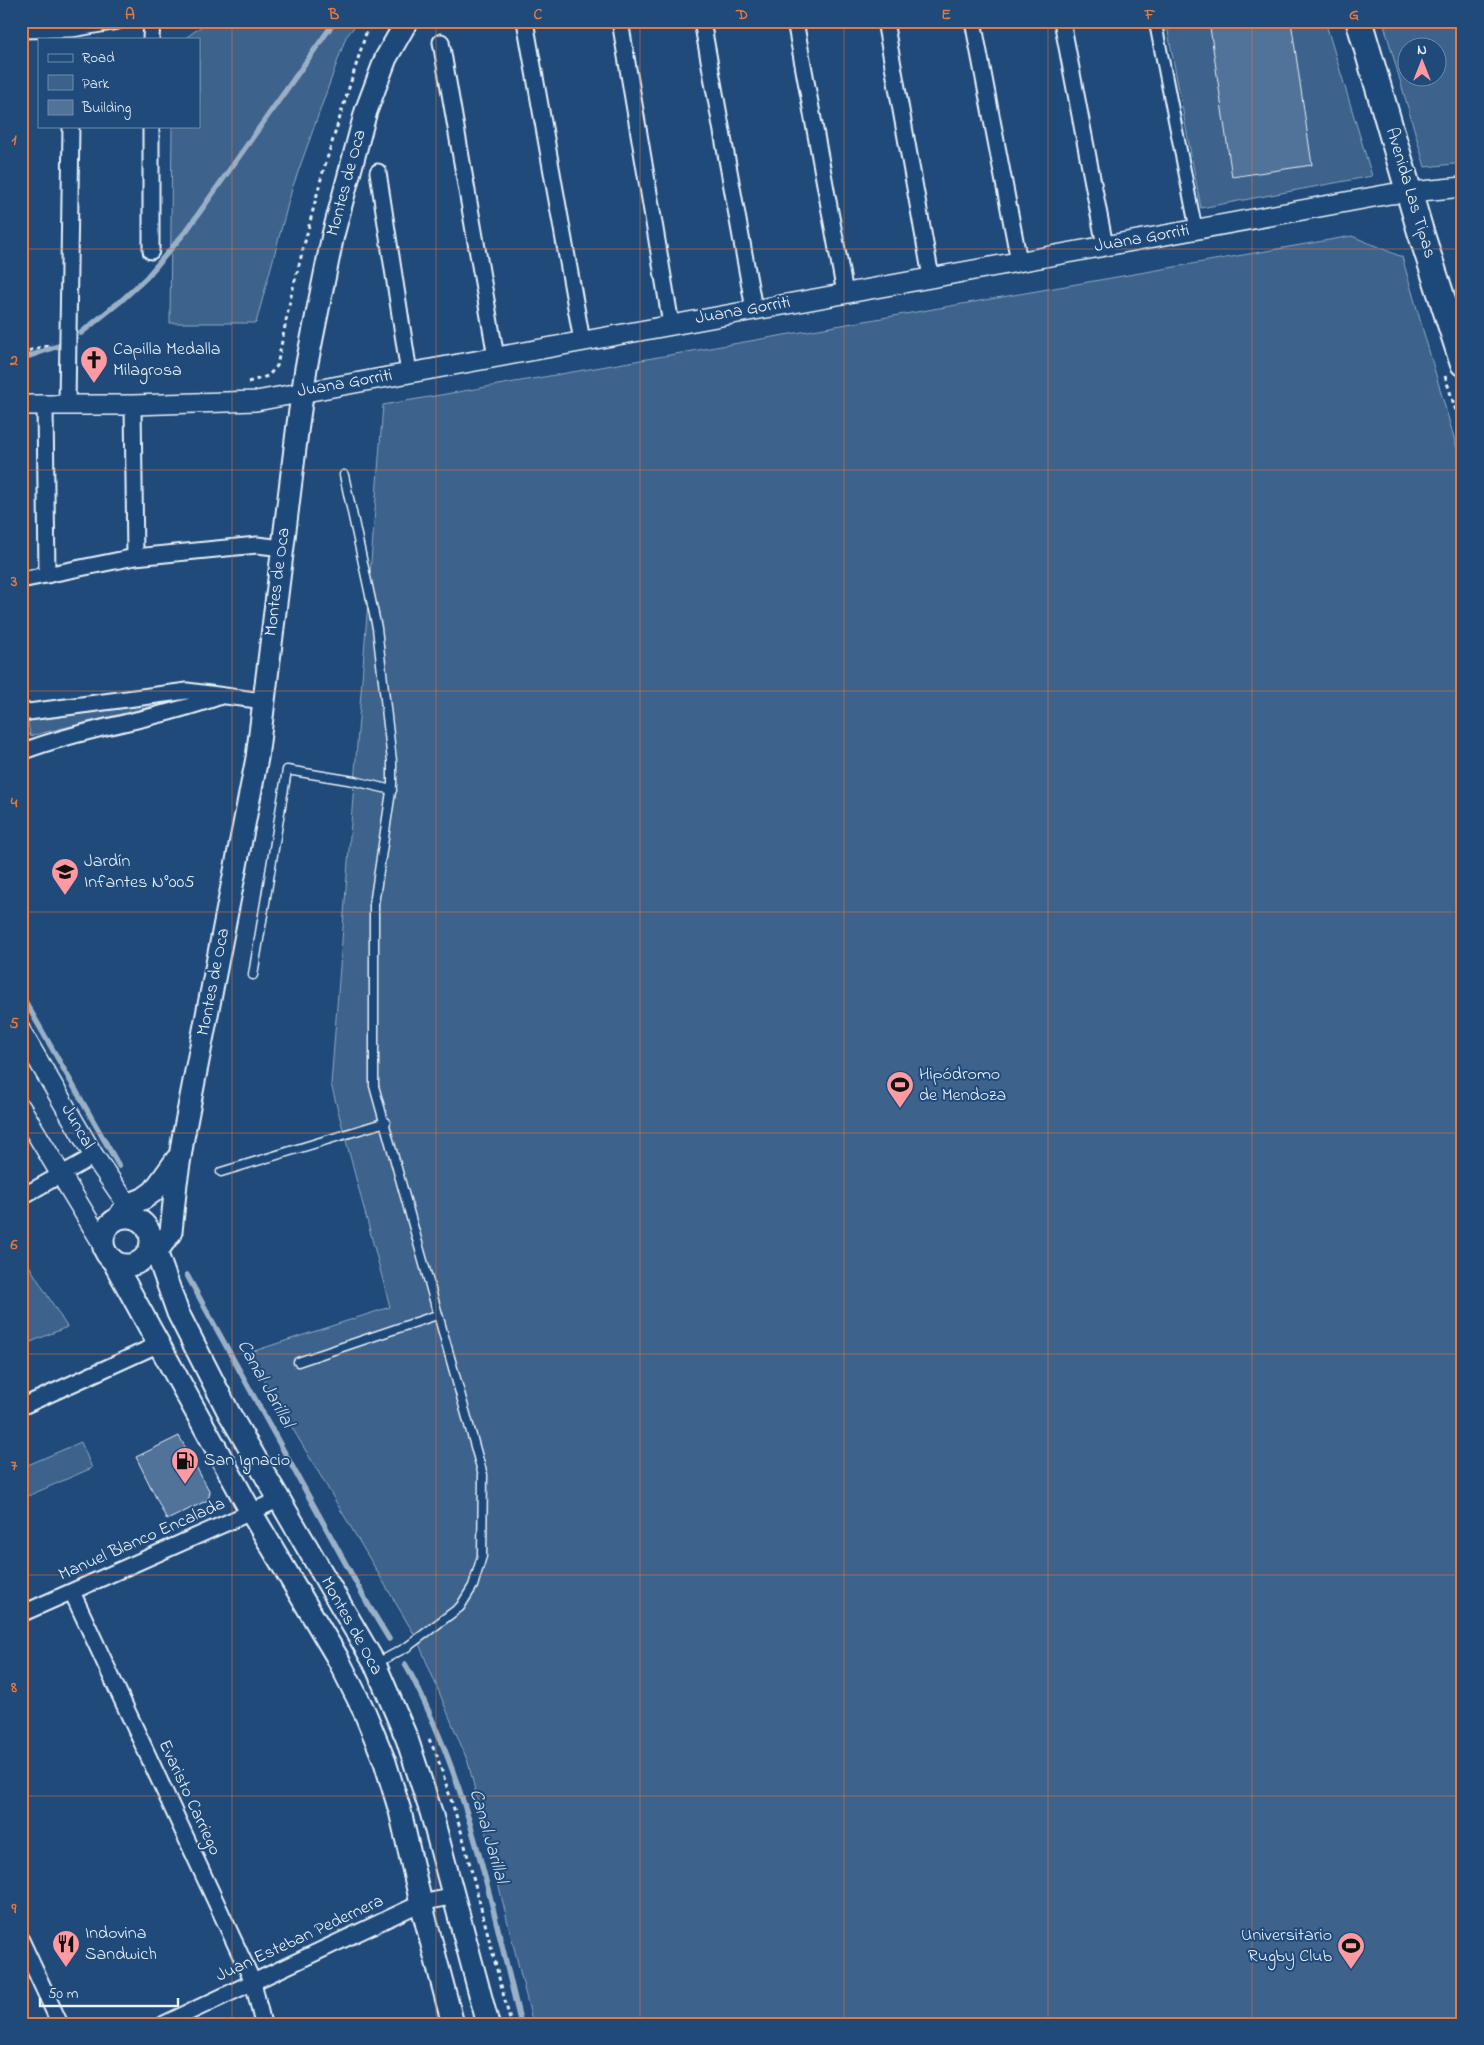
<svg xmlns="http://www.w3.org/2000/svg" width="1484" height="2045" viewBox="0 0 1484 2045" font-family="'Indie Flower',sans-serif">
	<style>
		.green { fill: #3c628c; stroke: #92aac2; fill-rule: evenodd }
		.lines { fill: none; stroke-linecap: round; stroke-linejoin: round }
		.stream { stroke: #9ab0c7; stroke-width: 5.5 }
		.building { fill: #517399; stroke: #e8f1f8 }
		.service-casing { stroke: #e8f1f8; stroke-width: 11 }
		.pedestrian-casing { stroke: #e8f1f8; stroke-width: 15 }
		.minor-casing { stroke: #e8f1f8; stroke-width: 19 }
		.tertiary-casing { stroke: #e8f1f8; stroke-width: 22 }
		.secondary-casing { stroke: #e8f1f8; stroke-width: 25 }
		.trunk-casing { stroke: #e8f1f8; stroke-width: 29 }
		.path { stroke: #e8f1f8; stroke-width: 3; stroke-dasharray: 4 4; stroke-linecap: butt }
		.service { stroke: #1f4a7a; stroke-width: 8 }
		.pedestrian { stroke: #1f4a7a; stroke-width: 11 }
		.minor { stroke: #1f4a7a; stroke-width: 15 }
		.tertiary { stroke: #1f4a7a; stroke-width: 19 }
		.secondary { stroke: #1f4a7a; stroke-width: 21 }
		.trunk { stroke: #1f4a7a; stroke-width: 25 }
		.grid { fill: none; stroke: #e8773b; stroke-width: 1; stroke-opacity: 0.55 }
		.labels { text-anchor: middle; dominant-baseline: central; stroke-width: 4; stroke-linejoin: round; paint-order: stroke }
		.street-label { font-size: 18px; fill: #e8f1f8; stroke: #1f4a7a }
		.poi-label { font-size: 18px; fill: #e8f1f8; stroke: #1f4a7a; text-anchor: start }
		.water-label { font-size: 19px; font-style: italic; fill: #d4e1ec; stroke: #1f4a7a }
		.neatline { fill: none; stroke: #e8773b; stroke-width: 2 }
		.grid-label { font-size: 16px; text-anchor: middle; font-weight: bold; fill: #e8773b }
	</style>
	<rect width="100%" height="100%" fill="#1f4a7a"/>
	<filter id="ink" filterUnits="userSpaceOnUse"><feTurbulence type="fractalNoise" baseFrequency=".02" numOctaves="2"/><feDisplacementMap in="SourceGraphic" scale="10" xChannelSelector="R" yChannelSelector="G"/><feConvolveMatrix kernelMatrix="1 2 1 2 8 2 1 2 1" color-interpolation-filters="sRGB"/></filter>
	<g filter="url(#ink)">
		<g class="green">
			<path d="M 209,21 L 359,21 L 346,37 L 292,189 L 256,323 L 170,323 L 172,126 L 199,126 L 199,39 L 184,39 Z"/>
			<path d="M 1166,21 L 1325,21 L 1372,176 L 1201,208 Z"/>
			<path d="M 1383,21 L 1463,21 L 1463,163 L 1425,167 ZM 1406,48 L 1436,48 L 1436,78 L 1406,78 Z"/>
			<path d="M 1352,236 L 1402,257 L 1463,469 L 1463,2024 L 533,2024 L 468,1762 L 417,1639 L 248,1353 L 390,1307 L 331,1084 L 383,405 Z"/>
			<path d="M 171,702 L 30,736 L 28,721 Z"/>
			<path d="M 28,1264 L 67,1327 L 21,1346 L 21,1268 Z"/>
			<path d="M 81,1442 L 92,1468 L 21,1499 L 21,1468 Z"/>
		</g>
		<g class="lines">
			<g class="stream">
				<path d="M 81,333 L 122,300 L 146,278 L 187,230 L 335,21"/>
				<path d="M 21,359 L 58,346"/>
				<path d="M 21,994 L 119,1166"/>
				<path d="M 187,1275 L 369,1606 L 389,1639"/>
				<path d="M 405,1664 C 417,1684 426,1705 435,1726 C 476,1821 496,1924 521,2024"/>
			</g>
		</g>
		<g class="building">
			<path d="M 1209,21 L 1291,21 L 1312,165 L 1232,177 Z"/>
			<path d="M 179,1436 L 210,1492 L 208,1500 L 167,1520 L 136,1457 Z"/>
		</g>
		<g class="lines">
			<defs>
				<g id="service">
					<path d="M 344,475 L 377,628 L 392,761 L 392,785 L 374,904 L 374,1086 L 483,1475 L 482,1556 L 473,1586 L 460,1607 L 407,1647 L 377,1663"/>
					<path d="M 253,975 L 287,770 L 354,781 L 392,790"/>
					<path d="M 221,1172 L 386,1122"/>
					<path d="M 298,1362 L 437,1315"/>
				</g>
				<path id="pedestrian" d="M 1155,21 L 1196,229"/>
				<g id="minor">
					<path d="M 525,21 L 582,341"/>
					<path d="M 620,21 L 671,324"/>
					<path d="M 702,21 L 754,309"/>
					<path d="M 795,21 L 845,293"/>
					<path d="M 885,21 L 931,277"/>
					<path d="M 973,21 L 1019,261"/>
					<path d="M 1062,21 L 1105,246"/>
					<path d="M 21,30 L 72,29 L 118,21"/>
					<path d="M 151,39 L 152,21"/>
					<path d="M 441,42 L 496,357"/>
					<path d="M 378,172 L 409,373"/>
					<path d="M 151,251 L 151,126"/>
					<path d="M 133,405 L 135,557"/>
					<path d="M 45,406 L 47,575"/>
					<path d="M 67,406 L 71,126"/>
					<path d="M 21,580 L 135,557 L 257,545 L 283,548"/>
					<path d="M 21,713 L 187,691 L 264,701"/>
					<path d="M 21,752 C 86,727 156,720 221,696"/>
					<path d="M 21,1197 L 94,1156"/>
					<path d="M 21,1407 L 157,1345"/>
					<path d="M 72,1592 L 253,1982 L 263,2024"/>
					<path d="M 21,1614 L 278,1500"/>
					<path d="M 21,1940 L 60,2024"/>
					<path d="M 164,2024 L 421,1903 L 455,1896"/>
				</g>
				<g id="tertiary">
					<path d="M 21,405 L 133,405 L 256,401 L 1390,194 L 1463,187"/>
					<path d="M 21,1031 L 94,1156 L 138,1220"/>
					<path d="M 21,1108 L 104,1246"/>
				</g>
				<g id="secondary">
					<circle cx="127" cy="1241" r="24"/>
					<path d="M 118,1218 L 127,1205 L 143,1199 L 154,1191 L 177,1159"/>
					<path d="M 150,1234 L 178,1313 L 229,1413 L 375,1664 L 407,1739 L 431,1812 L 488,2024"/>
					<path d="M 145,1257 L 157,1251 L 171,1232 L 176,1183 L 183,1138 L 257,758 L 298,424 L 306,368 L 333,235 L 366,111 L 386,58 L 407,21"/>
					<path d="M 112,1259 L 251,1512 L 337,1657 L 365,1713 L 385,1762 L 400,1811 L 421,1903 L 453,2024"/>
				</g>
				<path id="trunk" d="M 1359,21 L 1420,230 L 1463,363"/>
			</defs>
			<use href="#service" class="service-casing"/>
			<use href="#pedestrian" class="pedestrian-casing"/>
			<use href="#minor" class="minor-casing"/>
			<use href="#tertiary" class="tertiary-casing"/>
			<use href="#secondary" class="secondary-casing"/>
			<use href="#trunk" class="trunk-casing"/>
			<g class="path">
				<path d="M 21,353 L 52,344"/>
				<path d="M 1445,376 L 1463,433"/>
				<path d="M 248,382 L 268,376 L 277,366 L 291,296 L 322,175 L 366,33 L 373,21"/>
				<path d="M 21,1008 L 25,1014"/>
				<path d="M 429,1739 L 437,1756 L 462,1834 L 511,2024"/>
			</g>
			<use href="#service" class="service"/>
			<use href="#pedestrian" class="pedestrian"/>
			<use href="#minor" class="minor"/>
			<use href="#tertiary" class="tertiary"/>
			<use href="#secondary" class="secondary"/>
			<use href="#trunk" class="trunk"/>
		</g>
	</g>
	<path class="grid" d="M 232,21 L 232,2024M 436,21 L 436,2024M 640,21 L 640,2024M 844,21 L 844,2024M 1048,21 L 1048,2024M 1252,21 L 1252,2024M 21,249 L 1463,249M 21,470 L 1463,470M 21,691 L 1463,691M 21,912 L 1463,912M 21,1133 L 1463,1133M 21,1354 L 1463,1354M 21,1575 L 1463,1575M 21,1796 L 1463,1796"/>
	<defs>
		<symbol id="church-pin" viewBox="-11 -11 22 30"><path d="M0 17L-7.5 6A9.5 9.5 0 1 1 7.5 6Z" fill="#ff9aa2" stroke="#1f4a7a"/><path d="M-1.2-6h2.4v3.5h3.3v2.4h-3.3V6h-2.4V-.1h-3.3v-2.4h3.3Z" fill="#111"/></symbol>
		<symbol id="school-pin" viewBox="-11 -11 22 30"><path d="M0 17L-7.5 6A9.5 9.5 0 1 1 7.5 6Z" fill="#ff9aa2" stroke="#1f4a7a"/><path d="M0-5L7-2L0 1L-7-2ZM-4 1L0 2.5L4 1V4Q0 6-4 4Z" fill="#111"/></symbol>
		<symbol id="stadium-pin" viewBox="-11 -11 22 30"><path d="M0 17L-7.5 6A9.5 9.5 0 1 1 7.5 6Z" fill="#ff9aa2" stroke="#1f4a7a"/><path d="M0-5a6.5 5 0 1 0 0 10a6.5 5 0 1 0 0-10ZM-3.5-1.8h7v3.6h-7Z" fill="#111"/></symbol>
		<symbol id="fuel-pin" viewBox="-11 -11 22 30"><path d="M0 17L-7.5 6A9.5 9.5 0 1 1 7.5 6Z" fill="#ff9aa2" stroke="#1f4a7a"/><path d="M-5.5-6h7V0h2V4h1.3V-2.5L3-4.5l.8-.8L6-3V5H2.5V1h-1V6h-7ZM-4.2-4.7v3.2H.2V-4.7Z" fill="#111"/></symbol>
		<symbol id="restaurant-pin" viewBox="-11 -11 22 30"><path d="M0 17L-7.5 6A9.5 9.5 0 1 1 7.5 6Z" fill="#ff9aa2" stroke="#1f4a7a"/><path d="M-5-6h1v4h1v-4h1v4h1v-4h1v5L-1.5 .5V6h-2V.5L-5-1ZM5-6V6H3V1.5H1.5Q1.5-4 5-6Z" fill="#111"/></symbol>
	</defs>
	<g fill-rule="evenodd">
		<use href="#church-pin" x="78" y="344" width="32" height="43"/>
		<use href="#school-pin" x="49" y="856" width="32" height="43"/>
		<use href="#stadium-pin" x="884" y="1069" width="32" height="43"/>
		<use href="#fuel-pin" x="169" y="1445" width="32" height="43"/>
		<use href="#restaurant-pin" x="50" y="1928" width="32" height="43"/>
		<use href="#stadium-pin" x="1335" y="1930" width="32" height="43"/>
	</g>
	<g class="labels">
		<g class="street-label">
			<text transform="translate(347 183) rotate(-75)">Montes de Oca</text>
			<text transform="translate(1410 193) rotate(73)">Avenida Las Tipas</text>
			<text transform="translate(1142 239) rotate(-10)">Juana Gorriti</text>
			<text transform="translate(743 311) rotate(-10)">Juana Gorriti</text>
			<text transform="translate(345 384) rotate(-10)">Juana Gorriti</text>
			<text transform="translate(278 582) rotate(-83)">Montes de Oca</text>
			<text transform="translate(214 982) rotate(-79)">Montes de Oca</text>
			<text transform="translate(77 1127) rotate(60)">Juncal</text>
			<text transform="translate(142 1540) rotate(-24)">Manuel Blanco Encalada</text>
			<text transform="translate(351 1626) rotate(61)">Montes de Oca</text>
			<text transform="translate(189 1798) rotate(65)">Evaristo Carriego</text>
			<text transform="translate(300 1939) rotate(-25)">Juan Esteban Pedernera</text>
		</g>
		<g class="poi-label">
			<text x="113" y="350">Capilla Medalla<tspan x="113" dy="21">Milagrosa</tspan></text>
			<text x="84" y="862">Jardín<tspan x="84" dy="21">Infantes N°005</tspan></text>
			<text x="919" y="1075">Hipódromo<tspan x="919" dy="21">de Mendoza</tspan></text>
			<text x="204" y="1461">San Ignacio</text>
			<text x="85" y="1934">Indovina<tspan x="85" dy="21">Sandwich</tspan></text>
			<text x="1332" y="1936" text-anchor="end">Universitario<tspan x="1332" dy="21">Rugby Club</tspan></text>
		</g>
		<g class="water-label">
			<text transform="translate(265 1384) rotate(61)">Canal Jarillal</text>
			<text transform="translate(488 1836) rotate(74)">Canal Jarillal</text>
		</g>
	</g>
	<rect width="1484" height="2045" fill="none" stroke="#1f4a7a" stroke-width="55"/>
	<rect x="38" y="38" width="162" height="90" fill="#1f4a7a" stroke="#6f8dac"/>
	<rect x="48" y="54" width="25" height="8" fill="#1f4a7a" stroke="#6f8dac"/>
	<text x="82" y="62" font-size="15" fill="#e8f1f8">Road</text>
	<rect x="48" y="75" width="25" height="15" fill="#3c628c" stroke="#6f8dac"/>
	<text x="82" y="88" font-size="15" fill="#e8f1f8">Park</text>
	<rect x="48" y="100" width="25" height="15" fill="#517399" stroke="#6f8dac"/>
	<text x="82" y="112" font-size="15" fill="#e8f1f8">Building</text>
	<g transform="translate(1422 62)"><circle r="24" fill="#1f4a7a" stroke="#6f8dac"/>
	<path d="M0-4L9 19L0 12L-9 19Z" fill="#ff9aa2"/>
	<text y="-8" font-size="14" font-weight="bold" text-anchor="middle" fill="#e8f1f8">N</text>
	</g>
	<path d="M40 1998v8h138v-8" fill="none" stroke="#e8f1f8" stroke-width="2.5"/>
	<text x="48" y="1998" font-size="15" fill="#e8f1f8" stroke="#1f4a7a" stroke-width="4" paint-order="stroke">50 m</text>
	<rect x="28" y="28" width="1428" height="1990" class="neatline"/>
	<g class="grid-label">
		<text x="130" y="19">A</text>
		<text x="334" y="19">B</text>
		<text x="538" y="19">C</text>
		<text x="742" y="19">D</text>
		<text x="946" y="19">E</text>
		<text x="1150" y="19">F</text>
		<text x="1354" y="19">G</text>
		<text x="14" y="144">1</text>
		<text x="14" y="365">2</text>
		<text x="14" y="586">3</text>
		<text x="14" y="807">4</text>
		<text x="14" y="1028">5</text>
		<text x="14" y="1249">6</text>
		<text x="14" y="1470">7</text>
		<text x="14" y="1692">8</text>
		<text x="14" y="1913">9</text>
	</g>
</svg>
